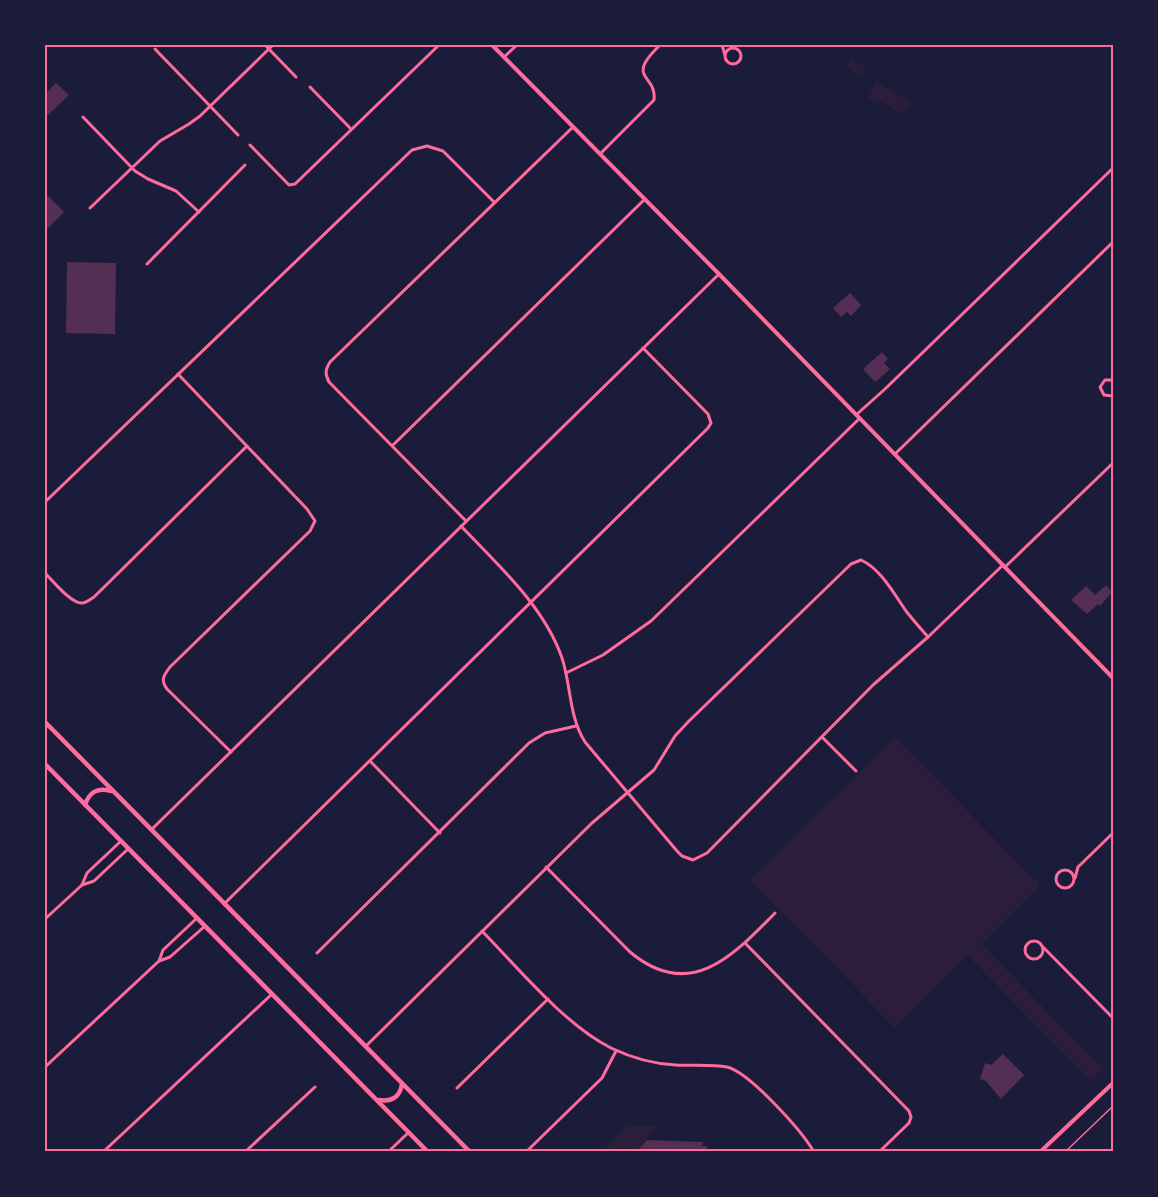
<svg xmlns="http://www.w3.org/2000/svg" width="1158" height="1197" viewBox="0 0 1158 1197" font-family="'DM Sans',sans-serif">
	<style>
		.green { fill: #2a1e3b }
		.building { fill: #542f53 }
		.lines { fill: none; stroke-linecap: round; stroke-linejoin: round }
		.path { stroke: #ff6b9d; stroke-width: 1.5 }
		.minor { stroke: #ff6b9d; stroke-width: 3 }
		.tertiary { stroke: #ff6b9d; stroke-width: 4 }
		.primary { stroke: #ff6b9d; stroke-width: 4.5 }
		.neatline { fill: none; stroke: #ff6b9d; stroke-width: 2 }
	</style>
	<rect width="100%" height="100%" fill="#1b1b3a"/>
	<g class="green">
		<path d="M 851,59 L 866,67 L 862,76 L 846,68 Z"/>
		<path d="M 876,82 L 911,102 L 904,115 L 878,100 L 877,103 L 868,98 Z"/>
		<path d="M 895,737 L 1040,885 L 981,944 L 1103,1068 L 1091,1081 L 968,956 L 895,1028 L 750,880 Z"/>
		<path d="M 628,1125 L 655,1126 L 647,1140 L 636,1152 L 601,1152 Z"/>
	</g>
	<g class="building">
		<path d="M 56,83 L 69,95 L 48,115 L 45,112 L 45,94 Z"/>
		<path d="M 45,193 L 64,212 L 45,231 Z"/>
		<path d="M 67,262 L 116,263 L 115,334 L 66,333 Z"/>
		<path d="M 850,293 L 861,305 L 851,316 L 847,312 L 841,317 L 833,308 Z"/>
		<path d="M 882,352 L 888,359 L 884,363 L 890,369 L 875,382 L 863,369 Z"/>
		<path d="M 1106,585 L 1112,592 L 1100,606 L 1098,604 L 1087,614 L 1071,600 L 1086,586 L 1095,595 Z"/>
		<path d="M 1003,1054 L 1024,1075 L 1001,1099 L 986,1081 L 980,1079 L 985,1063 L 991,1065 Z"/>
		<path d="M 647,1140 L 703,1142 L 702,1146 L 707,1146 L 707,1152 L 636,1152 Z"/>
	</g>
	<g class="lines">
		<path class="path" d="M 1065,1152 L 1113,1106"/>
		<g class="minor">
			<path d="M 265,45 L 296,77"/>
			<path d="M 722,45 L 725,55"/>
			<circle cx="733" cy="56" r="8"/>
			<path d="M 155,49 L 238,135"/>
			<path d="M 504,57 L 517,45"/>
			<path d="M 310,87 L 351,129"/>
			<path d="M 83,117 L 135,171 L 148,179 L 176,191 L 199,212"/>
			<path d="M 250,145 L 289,185 L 295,184 L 439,45"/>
			<path d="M 600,154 L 654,100 C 657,73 624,80 660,45"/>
			<path d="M 90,208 L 160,141 L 189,124 L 200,116 L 273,45"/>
			<path d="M 147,264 L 245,165"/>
			<path d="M 178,374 L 307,509 L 315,521 L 310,531 L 170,667 C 164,675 160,680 167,689 L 231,752"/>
			<path d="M 1113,380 L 1105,380 L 1100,387 L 1104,395 L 1113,396"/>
			<path d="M 856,415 L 885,389 L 1113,168"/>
			<path d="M 393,445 L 645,199"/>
			<path d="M 895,454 L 1113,242"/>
			<path d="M 45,502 L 412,150 L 427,146 L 443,151 L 494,202"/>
			<path d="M 466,521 L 329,382 C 325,374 325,370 330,362 L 573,127"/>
			<path d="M 461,526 C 498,565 544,606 562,658 C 571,685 569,717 585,742 L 677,851 L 682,856 L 693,860 L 707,853 L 873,685 L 928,637 L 1003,565"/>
			<path d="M 1005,567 L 1113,463"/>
			<path d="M 45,573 C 52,580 71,604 82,603 C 86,603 91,599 94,597 L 247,446"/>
			<path d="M 566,673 L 603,655 L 651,621 L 860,418"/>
			<path d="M 822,737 L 856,771"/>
			<path d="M 370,761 L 440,833"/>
			<path d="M 151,830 L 719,274"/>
			<path d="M 546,867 L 630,952 C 690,1002 733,956 775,913"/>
			<circle cx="1065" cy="879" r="9"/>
			<path d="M 1075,878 L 1078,867 L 1113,833"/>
			<path d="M 82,885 L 87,873 L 121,841"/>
			<path d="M 224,904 L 708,428 L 711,423 L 708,414 L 643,348"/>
			<path d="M 45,919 L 82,885 L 94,881 L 128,849"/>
			<path d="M 482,931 C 518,968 565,1025 611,1048 C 632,1058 653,1064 676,1065 C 693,1066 711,1064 727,1067 C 749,1072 802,1131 814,1152"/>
			<circle cx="1034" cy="950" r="9"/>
			<path d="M 745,943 L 909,1111 L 911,1117 L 909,1123 L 879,1152"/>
			<path d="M 1043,947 L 1113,1018"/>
			<path d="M 317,953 L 529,743 L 545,733 L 576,726"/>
			<path d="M 159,961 L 163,950 L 197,918"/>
			<path d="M 366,1046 L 592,823 L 654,770 L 675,736 L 689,721 L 851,564 L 861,560 C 881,569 894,594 906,611 C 913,620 921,629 928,637"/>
			<path d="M 45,1067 L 159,961 L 170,957 L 205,926"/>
			<path d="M 457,1088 L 548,999"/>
			<path d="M 103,1152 L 272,994"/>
			<path d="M 245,1152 L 315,1087"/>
			<path d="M 388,1152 L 408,1133"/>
			<path d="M 526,1152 L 602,1078 L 616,1051"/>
		</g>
		<g class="tertiary">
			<path d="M 492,45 L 719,274 L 1113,678"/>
			<path d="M 1040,1152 L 1113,1083"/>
		</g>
		<g class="primary">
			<path d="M 45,722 L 470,1152"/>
			<path d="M 45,764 L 428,1152"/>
			<path d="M 85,805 C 89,792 98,787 111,791"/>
			<path d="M 379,1100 C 392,1102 400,1097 402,1084"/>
		</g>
	</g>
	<rect width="1158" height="1197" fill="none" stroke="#1b1b3a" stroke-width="93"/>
	<rect x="46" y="46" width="1066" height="1104" class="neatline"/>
</svg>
